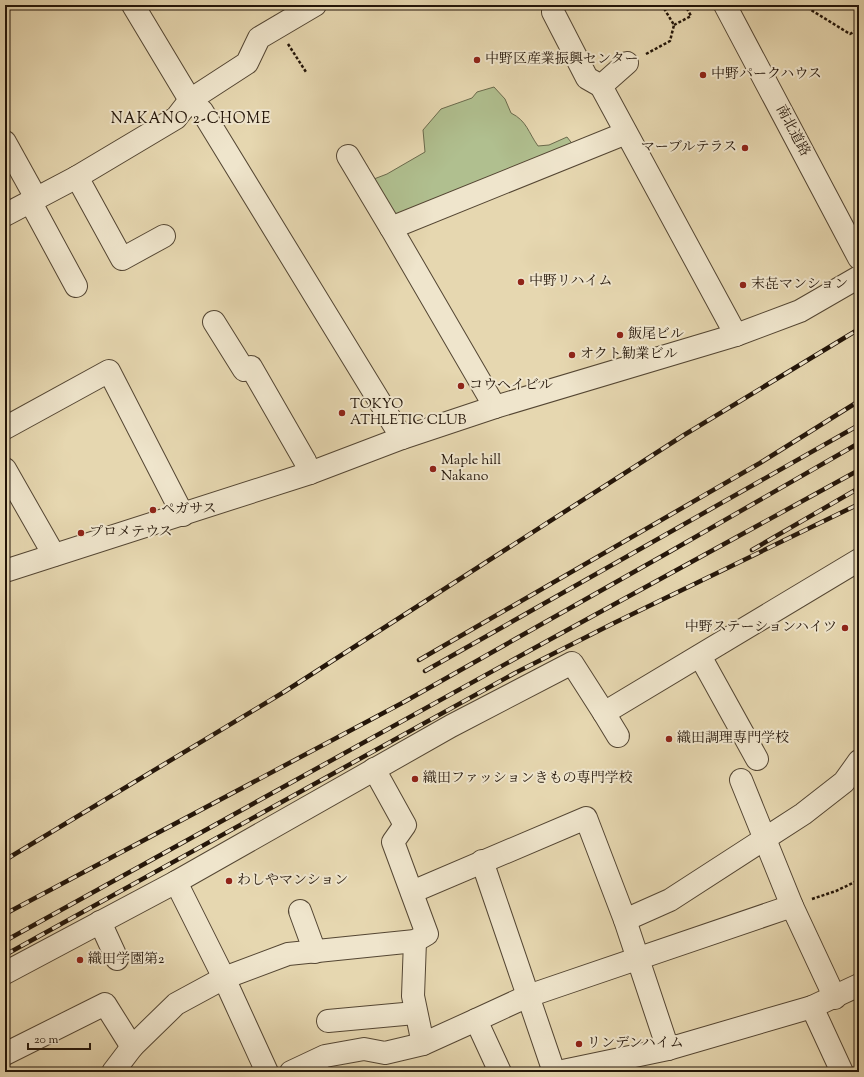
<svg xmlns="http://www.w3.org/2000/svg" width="864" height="1077" viewBox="0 0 864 1077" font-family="'Sorts Mill Goudy','Noto Serif JP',serif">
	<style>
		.green { fill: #b0bf8f; stroke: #6a6a4c }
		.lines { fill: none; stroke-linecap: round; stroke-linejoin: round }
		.minor-casing { stroke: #544633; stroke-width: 24 }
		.path { stroke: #231509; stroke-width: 2.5; stroke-dasharray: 3 2; stroke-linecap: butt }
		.minor { stroke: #efe5cc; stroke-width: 22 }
		.rail-casing { stroke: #231509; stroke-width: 4.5 }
		.rail { stroke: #efe5cc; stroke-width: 3; stroke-dasharray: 9; stroke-linecap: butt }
		.poi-dot { fill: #8f2418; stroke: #efe5cc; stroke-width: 1.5 }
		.labels { text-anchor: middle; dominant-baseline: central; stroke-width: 4; stroke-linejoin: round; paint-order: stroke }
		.poi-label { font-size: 14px; fill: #231509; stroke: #efe5cc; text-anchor: start }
		.street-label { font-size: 14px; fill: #231509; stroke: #efe5cc }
		.neighbourhood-label { font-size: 15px; letter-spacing: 1px; fill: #231509; stroke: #efe5cc }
	</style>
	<rect width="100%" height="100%" fill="#e6d7b0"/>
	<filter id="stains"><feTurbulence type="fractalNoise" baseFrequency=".005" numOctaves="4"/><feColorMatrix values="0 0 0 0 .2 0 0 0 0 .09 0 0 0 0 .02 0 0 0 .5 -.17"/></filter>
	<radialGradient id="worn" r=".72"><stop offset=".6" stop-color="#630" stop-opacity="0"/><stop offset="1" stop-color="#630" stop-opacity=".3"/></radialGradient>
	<path class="green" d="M 494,87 L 505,99 L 511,113 C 527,121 528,132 538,146 L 549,145 L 567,137 L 574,146 L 402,218 L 389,212 L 374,179 L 387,174 L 425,152 L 423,130 L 441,109 L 472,98 L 477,92 Z"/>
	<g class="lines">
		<defs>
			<g id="minor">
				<path d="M 133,5 L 190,100 L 202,111 L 402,438"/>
				<path d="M 725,5 L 859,258"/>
				<path d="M 553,12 L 587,78 L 601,86 L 736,335"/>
				<path d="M 601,86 L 627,63"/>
				<path d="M 5,142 L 36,198"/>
				<path d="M 348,156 L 391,228 L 626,133"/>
				<path d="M 77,177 L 122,259 L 164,236"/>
				<path d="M 30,201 L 76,286"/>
				<path d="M 5,215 L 77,177 L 176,118 L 190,100 L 247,63 L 259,38 L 315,5"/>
				<path d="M 391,228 L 495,407"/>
				<path d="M 214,322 L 244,370 L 251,367 L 305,461 L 310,473"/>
				<path d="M 5,428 L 109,371 L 183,515"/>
				<path d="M 5,469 L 54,555"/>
				<path d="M 5,571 L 310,473 L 402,438 L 495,407 L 736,335 L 800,311 L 859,277"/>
				<path d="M 700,656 L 757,759"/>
				<path d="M 604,713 L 618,736"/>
				<path d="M 741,780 L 792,906 L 835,998"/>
				<path d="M 482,861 L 554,1072"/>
				<path d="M 176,882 L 224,978 L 267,1072"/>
				<path d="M 412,892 L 586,818 L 625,920 L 668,1049"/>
				<path d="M 300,911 L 315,952"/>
				<path d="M 625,920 L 670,900 L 803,814 L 844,782 L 859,761"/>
				<path d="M 100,922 L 117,959"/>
				<path d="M 415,941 L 413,996 L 423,1044"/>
				<path d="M 5,973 L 176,882 L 451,726 L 572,663 L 604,713 L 859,560"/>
				<path d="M 812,1007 L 842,1072"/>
				<path d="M 476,1020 L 528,996 L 792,906"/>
				<path d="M 328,1021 L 415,1013"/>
				<path d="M 5,1054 L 105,1004 L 132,1047"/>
				<path d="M 113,1072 L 132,1047 L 176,1004 L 224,978 L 288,954 L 415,941 L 427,934 L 393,842 L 405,825 L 374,769"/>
				<path d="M 291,1072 L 325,1056 L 364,1049 L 385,1053 L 423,1044 L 476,1020 L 500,1072"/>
				<path d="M 558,1072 L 668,1049 L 812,1007 L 859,985"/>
			</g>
		</defs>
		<use href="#minor" class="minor-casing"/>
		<g class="path">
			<path d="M 803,5 L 850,34 L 859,29"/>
			<path d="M 674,25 L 691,16 L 685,5"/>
			<path d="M 288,44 L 306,72"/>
			<path d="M 646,54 L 670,41 L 674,25 L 662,5"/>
			<path d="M 812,899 L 836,891 L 859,880"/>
		</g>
		<use href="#minor" class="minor"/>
		<defs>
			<g id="rail">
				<path d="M 752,550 L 859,488"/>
				<path d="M 419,660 L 760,463 L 859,401"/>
				<path d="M 425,671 L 859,425"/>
				<path d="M 5,860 L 284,692 L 684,435 L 859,329"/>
				<path d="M 5,914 L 404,702 L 671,551 L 859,443"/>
				<path d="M 5,941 L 529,651 L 859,470"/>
				<path d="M 5,955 L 515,673 L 614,623 L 859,504"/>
			</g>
		</defs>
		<use href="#rail" class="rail-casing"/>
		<use href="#rail" class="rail"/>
	</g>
	<g class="poi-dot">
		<circle cx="477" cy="60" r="4"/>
		<circle cx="703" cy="75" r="4"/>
		<circle cx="745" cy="148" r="4"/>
		<circle cx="521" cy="282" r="4"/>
		<circle cx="743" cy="285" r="4"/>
		<circle cx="620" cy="335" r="4"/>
		<circle cx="572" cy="355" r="4"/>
		<circle cx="461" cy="386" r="4"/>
		<circle cx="342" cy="413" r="4"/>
		<circle cx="433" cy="469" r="4"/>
		<circle cx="153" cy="510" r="4"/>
		<circle cx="81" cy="533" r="4"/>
		<circle cx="845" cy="628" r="4"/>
		<circle cx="669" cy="739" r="4"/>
		<circle cx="415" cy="779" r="4"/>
		<circle cx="229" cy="881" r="4"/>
		<circle cx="80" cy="960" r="4"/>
		<circle cx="579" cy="1044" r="4"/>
	</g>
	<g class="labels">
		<g class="poi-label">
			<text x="485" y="60">中野区産業振興センター</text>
			<text x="711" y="75">中野パークハウス</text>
			<text x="737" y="148" text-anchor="end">マーブルテラス</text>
			<text x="529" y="282">中野リハイム</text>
			<text x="751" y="285">末㐂マンション</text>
			<text x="628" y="335">飯尾ビル</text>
			<text x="580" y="355">オクト勧業ビル</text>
			<text x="469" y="386">コウヘイビル</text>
			<text x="350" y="405">TOKYO<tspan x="350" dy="16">ATHLETIC CLUB</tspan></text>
			<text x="441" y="461">Maple hill<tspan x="441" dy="16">Nakano</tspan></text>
			<text x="161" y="510">ペガサス</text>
			<text x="89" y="533">プロメテウス</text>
			<text x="837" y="628" text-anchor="end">中野ステーションハイツ</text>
			<text x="677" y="739">織田調理専門学校</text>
			<text x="423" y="779">織田ファッションきもの専門学校</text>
			<text x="237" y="881">わしやマンション</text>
			<text x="88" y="960">織田学園第2</text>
			<text x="587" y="1044">リンデンハイム</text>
		</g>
		<g class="street-label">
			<text transform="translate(792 131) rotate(62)">南北道路</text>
		</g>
		<g class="neighbourhood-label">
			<text x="191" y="119">NAKANO 2-CHOME</text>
		</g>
	</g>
	<rect width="864" height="1077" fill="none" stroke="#e6d7b0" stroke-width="20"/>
	<rect x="6" y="6" width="852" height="1065" fill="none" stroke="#231509" stroke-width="2"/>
	<rect x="10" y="10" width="844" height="1057" fill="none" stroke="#231509"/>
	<path d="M28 1043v6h62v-6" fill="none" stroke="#231509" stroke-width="2"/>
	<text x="34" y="1043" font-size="12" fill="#231509" stroke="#efe5cc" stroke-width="3" paint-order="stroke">20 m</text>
	<rect width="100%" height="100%" filter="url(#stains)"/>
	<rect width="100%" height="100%" fill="url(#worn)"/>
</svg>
